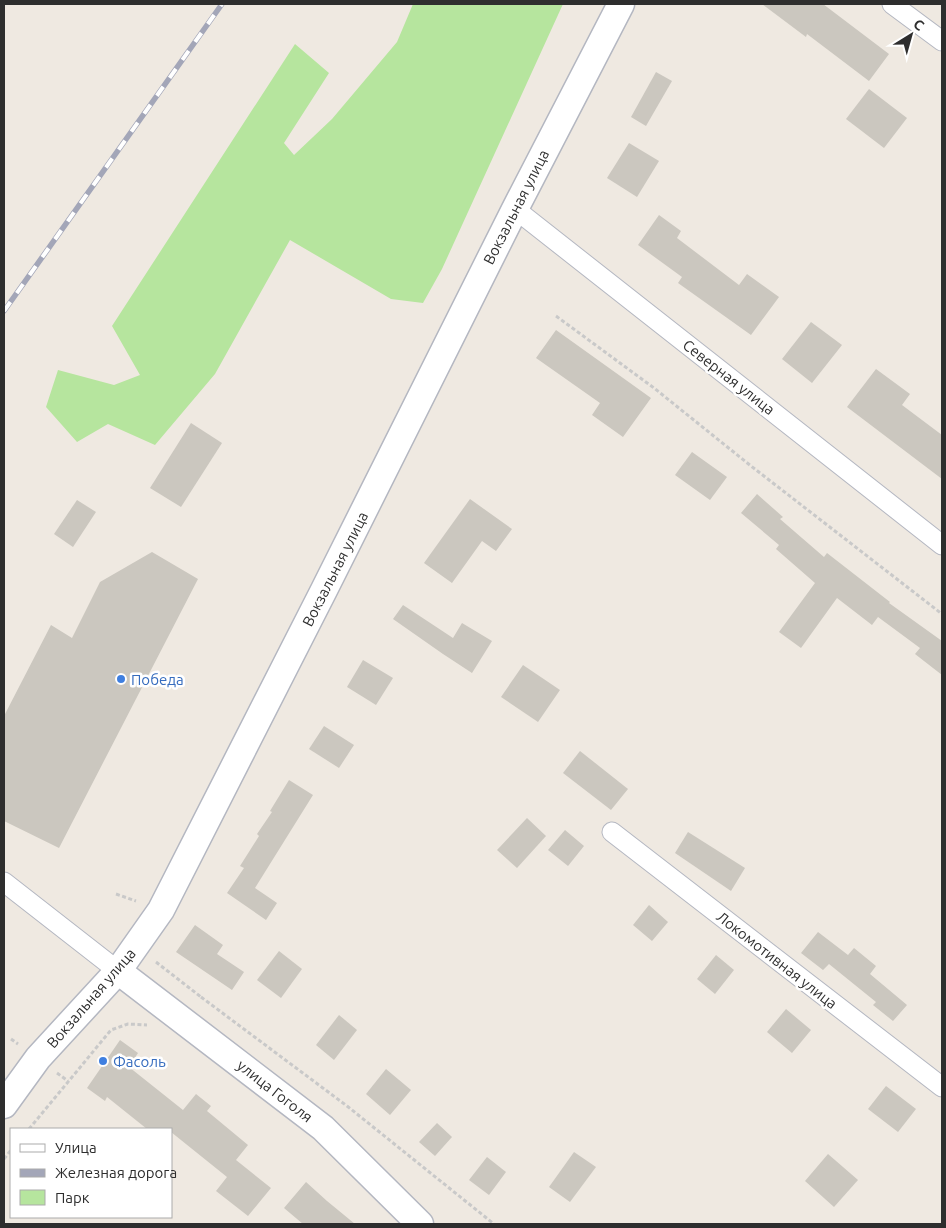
<svg xmlns="http://www.w3.org/2000/svg" width="946" height="1228" viewBox="0 0 946 1228" font-family="Ubuntu,sans-serif">
	<style>
		.green { fill: #b6e59e }
		.building { fill: #cbc7bf }
		.lines { fill: none; stroke-linecap: round; stroke-linejoin: round }
		.street-casing { stroke: #b4b7c1; stroke-width: 21 }
		.secondary-casing { stroke: #b4b7c1; stroke-width: 29 }
		.path { stroke: #c9c9c9; stroke-width: 3; stroke-dasharray: 4 2.5; stroke-linecap: butt }
		.street { stroke: #fff; stroke-width: 19 }
		.secondary { stroke: #fff; stroke-width: 26 }
		.rail-casing { stroke: #a3a6b8; stroke-width: 5.5 }
		.rail { stroke: #fff; stroke-width: 4; stroke-dasharray: 11; stroke-linecap: butt }
		.shop-dot { fill: #3f7fe0; stroke: #fff; stroke-width: 2 }
		.labels { text-anchor: middle; dominant-baseline: central; stroke-width: 5; stroke-linejoin: round; paint-order: stroke }
		.street-label { font-size: 15px; fill: #2e2e2e; stroke: #fff }
		.shop-label { font-size: 15px; fill: #366cbe; stroke: #fff; text-anchor: start }
	</style>
	<rect width="100%" height="100%" fill="#efe9e1"/>
	<path class="green" d="M 413,4 L 563,4 L 442,269 L 423,303 L 391,299 L 290,240 L 215,374 L 155,445 L 108,424 L 77,442 L 46,407 L 58,370 L 114,385 L 140,375 L 112,326 L 295,44 L 329,73 L 284,143 L 294,155 L 332,119 L 397,42 Z"/>
	<g class="building">
		<path d="M 762,4 L 823,4 L 889,54 L 869,81 L 807,34 L 806,37 Z"/>
		<path d="M 656,72 L 672,81 L 646,126 L 631,117 Z"/>
		<path d="M 869,89 L 907,118 L 884,148 L 846,119 Z"/>
		<path d="M 629,143 L 659,161 L 637,197 L 607,178 Z"/>
		<path d="M 659,215 L 681,231 L 677,238 L 739,285 L 747,274 L 779,297 L 751,335 L 678,283 L 682,277 L 638,245 Z"/>
		<path d="M 811,322 L 842,345 L 812,383 L 782,359 Z"/>
		<path d="M 556,330 L 651,398 L 623,437 L 592,415 L 600,403 L 536,358 Z"/>
		<path d="M 876,369 L 910,394 L 902,405 L 942,435 L 942,479 L 847,407 Z"/>
		<path d="M 191,423 L 222,443 L 181,507 L 150,488 Z"/>
		<path d="M 692,452 L 727,477 L 710,500 L 675,475 Z"/>
		<path d="M 757,494 L 783,517 L 780,519 L 824,557 L 827,553 L 890,602 L 889,603 L 942,641 L 942,675 L 915,654 L 920,648 L 878,617 L 872,625 L 837,598 L 801,648 L 779,632 L 815,583 L 776,549 L 779,545 L 741,513 Z"/>
		<path d="M 470,499 L 512,529 L 496,551 L 482,541 L 452,583 L 424,563 Z"/>
		<path d="M 77,500 L 96,512 L 73,547 L 54,534 Z"/>
		<path d="M 152,552 L 198,579 L 59,848 L 4,821 L 4,716 L 51,625 L 72,638 L 100,582 Z"/>
		<path d="M 403,605 L 453,638 L 462,623 L 492,641 L 472,673 L 443,654 L 393,619 Z"/>
		<path d="M 363,660 L 393,678 L 376,705 L 347,687 Z"/>
		<path d="M 523,665 L 560,690 L 538,722 L 501,697 Z"/>
		<path d="M 324,726 L 354,745 L 339,768 L 309,749 Z"/>
		<path d="M 580,751 L 628,789 L 611,810 L 563,773 Z"/>
		<path d="M 289,780 L 313,795 L 255,888 L 277,903 L 266,920 L 227,893 L 244,868 L 240,866 L 259,836 L 257,834 L 272,812 L 270,811 Z"/>
		<path d="M 527,818 L 546,836 L 517,868 L 497,850 Z"/>
		<path d="M 565,830 L 584,846 L 568,866 L 548,850 Z"/>
		<path d="M 688,832 L 745,868 L 731,891 L 675,853 Z"/>
		<path d="M 649,905 L 668,922 L 652,941 L 633,925 Z"/>
		<path d="M 195,925 L 223,945 L 217,954 L 244,972 L 232,990 L 176,952 Z"/>
		<path d="M 818,932 L 848,955 L 854,948 L 876,966 L 870,974 L 907,1005 L 893,1021 L 873,1005 L 876,1002 L 829,964 L 823,970 L 801,953 Z"/>
		<path d="M 279,951 L 302,969 L 281,998 L 257,980 Z"/>
		<path d="M 716,955 L 734,970 L 715,994 L 697,979 Z"/>
		<path d="M 786,1009 L 811,1030 L 792,1053 L 767,1032 Z"/>
		<path d="M 339,1015 L 357,1030 L 334,1060 L 316,1045 Z"/>
		<path d="M 120,1040 L 138,1053 L 129,1067 L 183,1110 L 196,1094 L 211,1106 L 207,1111 L 248,1145 L 236,1160 L 271,1188 L 248,1216 L 216,1191 L 227,1177 L 171,1132 L 171,1129 L 147,1129 L 107,1097 L 105,1101 L 87,1088 Z"/>
		<path d="M 386,1069 L 411,1090 L 390,1115 L 366,1094 Z"/>
		<path d="M 886,1086 L 916,1109 L 898,1132 L 868,1109 Z"/>
		<path d="M 437,1123 L 452,1137 L 435,1156 L 419,1142 Z"/>
		<path d="M 574,1152 L 596,1167 L 570,1202 L 549,1187 Z"/>
		<path d="M 828,1154 L 858,1180 L 834,1207 L 805,1181 Z"/>
		<path d="M 487,1157 L 506,1172 L 489,1195 L 469,1180 Z"/>
		<path d="M 306,1182 L 327,1201 L 355,1224 L 303,1224 L 284,1208 Z"/>
	</g>
	<g class="lines">
		<defs>
			<g id="street">
				<path d="M 892,4 L 942,41"/>
				<path d="M 515,209 L 942,545"/>
				<path d="M 612,832 L 942,1087"/>
				<path d="M 4,882 L 118,971"/>
			</g>
			<g id="secondary">
				<path d="M 118,971 L 323,1128 L 420,1224"/>
				<path d="M 4,1105 L 38,1058 L 118,971 L 161,910 L 324,590 L 515,209 L 621,4"/>
			</g>
		</defs>
		<use href="#street" class="street-casing"/>
		<use href="#secondary" class="secondary-casing"/>
		<g class="path">
			<path d="M 556,316 L 654,388 L 751,466 L 942,614"/>
			<path d="M 116,894 L 136,901"/>
			<path d="M 156,962 L 201,997 L 200,998"/>
			<path d="M 201,997 L 347,1106 L 494,1224"/>
			<path d="M 11,1039 L 18,1044"/>
			<path d="M 57,1073 L 68,1081"/>
			<path d="M 29,1129 L 111,1030 L 128,1024 L 147,1025"/>
			<path d="M 4,1159 L 11,1150"/>
		</g>
		<use href="#street" class="street"/>
		<use href="#secondary" class="secondary"/>
		<defs>
			<path id="rail" d="M 4,311 L 222,4"/>
		</defs>
		<use href="#rail" class="rail-casing"/>
		<use href="#rail" class="rail"/>
	</g>
	<g class="shop-dot">
		<circle cx="121" cy="679" r="5"/>
		<circle cx="103" cy="1061" r="5"/>
	</g>
	<g class="labels">
		<g class="street-label">
			<text transform="translate(516 207) rotate(-63)">Вокзальная улица</text>
			<text transform="translate(729 377) rotate(38)">Северная улица</text>
			<text transform="translate(335 569) rotate(-63)">Вокзальная улица</text>
			<text transform="translate(777 960) rotate(38)">Локомотивная улица</text>
			<text transform="translate(91 998) rotate(-49)">Вокзальная улица</text>
			<text transform="translate(275 1091) rotate(38)">улица Гоголя</text>
		</g>
		<g class="shop-label">
			<text x="131" y="679">Победа</text>
			<text x="113" y="1061">Фасоль</text>
		</g>
	</g>
	<rect width="946" height="1228" fill="none" stroke="#2e2e2e" stroke-width="10"/>
	<rect x="10" y="1128" width="162" height="90" fill="#ffffff" stroke="#ababab"/>
	<rect x="20" y="1144" width="25" height="8" fill="#ffffff" stroke="#ababab"/>
	<text x="55" y="1153" font-size="15" fill="#2e2e2e">Улица</text>
	<rect x="20" y="1169" width="25" height="8" fill="#a3a6b8" stroke="#ababab"/>
	<text x="55" y="1178" font-size="15" fill="#2e2e2e">Железная дорога</text>
	<rect x="20" y="1190" width="25" height="15" fill="#b6e59e" stroke="#ababab"/>
	<text x="55" y="1203" font-size="15" fill="#2e2e2e">Парк</text>
	<g transform="translate(911 35) rotate(37)" stroke="#ffffff" stroke-width="4" paint-order="stroke">
	<path d="M0-4L9 19L0 12L-9 19Z" fill="#2e2e2e"/>
	<text y="-8" font-size="14" font-weight="bold" text-anchor="middle" fill="#2e2e2e">С</text>
	</g>
</svg>
